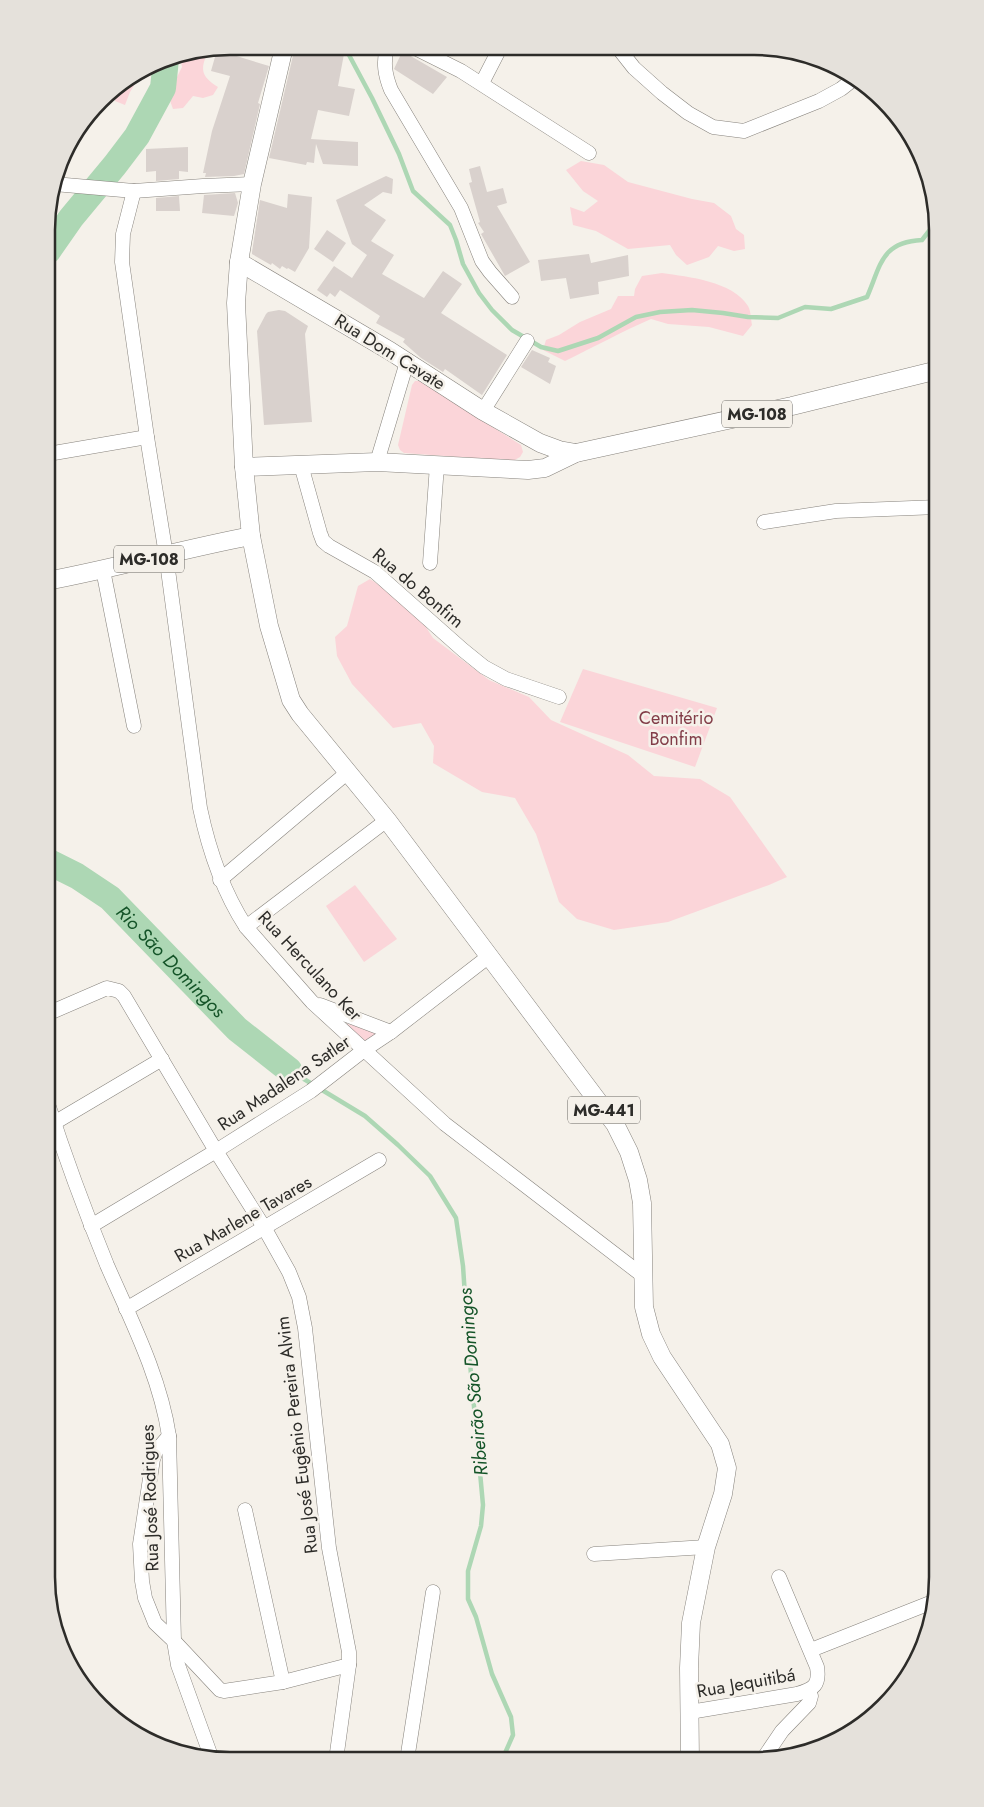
<svg xmlns="http://www.w3.org/2000/svg" width="984" height="1807" viewBox="0 0 984 1807" font-family="Jost,sans-serif">
	<style>
		.green { fill: #fbd5d9 }
		.lines { fill: none; stroke-linecap: round; stroke-linejoin: round }
		.stream { stroke: #add7b4; stroke-width: 4.5 }
		.river { stroke: #add7b4; stroke-width: 26 }
		.building { fill: #d9d1cd }
		.minor-casing { stroke: #87837d; stroke-width: 15 }
		.major-casing { stroke: #87837d; stroke-width: 19 }
		.minor { stroke: #fff; stroke-width: 14 }
		.major { stroke: #fff; stroke-width: 18 }
		.labels { text-anchor: middle; dominant-baseline: central; stroke-width: 5; stroke-linejoin: round; paint-order: stroke }
		.shield { fill: #f5f1ea; stroke: #696763; stroke-width: 1 }
		.shield-label { font-size: 16px; font-weight: bold; fill: #2d2c29 }
		.street-label { font-size: 18px; fill: #2d2c29; stroke: #f5f1ea }
		.park-label { font-size: 18px; fill: #823d48; stroke: #f5f1ea }
		.water-label { font-size: 19px; font-style: italic; fill: #145428; stroke: #f5f1ea }
		.rim { fill: none; stroke: #2d2c29; stroke-width: 2.5 }
	</style>
	<rect width="100%" height="100%" fill="#f5f1ea"/>
	<g class="green">
		<path d="M 209,50 C 200,68 200,76 218,87 L 213,95 L 203,98 L 193,96 L 183,108 L 173,109 L 168,95 L 182,67 L 180,56 Z"/>
		<path d="M 143,71 L 130,92 L 125,105 L 115,101 L 117,87 Z"/>
		<path d="M 581,161 L 604,165 L 628,182 L 692,199 L 714,203 L 731,216 L 736,229 L 744,235 L 745,249 L 734,251 L 718,246 L 709,257 L 687,265 L 676,255 L 670,245 L 628,249 L 596,231 L 573,225 L 570,207 L 584,212 L 598,201 L 583,191 L 566,170 Z"/>
		<path d="M 662,273 C 689,277 732,281 748,306 C 751,311 751,320 752,325 L 743,336 L 709,327 L 668,324 L 651,319 C 621,332 594,347 565,361 L 543,350 L 546,340 L 559,335 L 580,322 L 611,309 L 618,296 L 634,296 L 635,289 L 642,276 Z"/>
		<path d="M 415,381 L 420,381 L 521,445 L 523,452 L 520,457 L 513,461 L 404,453 L 400,450 L 398,445 L 412,385 Z"/>
		<path d="M 370,579 L 385,589 L 422,621 L 433,638 L 489,680 L 529,697 L 551,720 L 628,755 L 654,776 L 700,779 L 730,797 L 787,877 L 769,885 L 668,922 L 614,930 L 577,919 L 559,902 L 536,834 L 515,798 L 482,792 L 433,763 L 434,746 L 421,723 L 393,728 L 352,684 L 337,656 L 335,637 L 347,626 L 358,586 Z"/>
		<path d="M 583,669 L 717,708 L 695,767 L 560,722 Z"/>
		<path d="M 355,885 L 397,939 L 364,962 L 326,906 Z"/>
		<path d="M 339,1022 L 383,1032 L 367,1043 Z"/>
	</g>
	<g class="lines">
		<g class="stream">
			<path d="M 342,47 L 349,55 L 372,98 L 399,154 L 413,191 L 450,225 L 456,240 L 463,264 L 479,293 L 492,310 L 512,330 L 541,347 L 558,351 L 598,338 L 636,317 L 660,312 L 692,310 L 723,313 L 748,317 L 778,318 L 805,307 L 831,309 L 867,297 C 881,265 881,242 922,240 L 936,222"/>
			<path d="M 289,1070 L 365,1116 L 398,1145 L 430,1176 L 456,1218 L 463,1266 L 468,1341 L 483,1505 L 481,1526 L 468,1571 L 468,1599 L 476,1617 L 492,1674 L 511,1717 L 513,1735 L 502,1760"/>
		</g>
		<g class="river">
			<path d="M 48,251 L 71,218 L 115,165 L 137,136 L 163,88 L 166,59"/>
			<path id="s1" d="M 47,861 L 77,876 L 110,898 L 237,1029 L 289,1070"/>
		</g>
	</g>
	<g class="building">
		<path d="M 295,47 L 313,47 L 344,54 L 338,86 L 355,89 L 349,116 L 318,110 L 311,139 L 358,142 L 358,166 L 323,164 L 316,144 L 314,163 L 307,162 L 306,165 L 269,158 Z"/>
		<path d="M 217,50 L 269,66 L 258,103 L 260,104 L 244,174 L 234,176 L 205,177 L 206,173 L 203,173 L 212,131 L 230,76 L 211,71 Z"/>
		<path d="M 403,50 L 409,55 L 447,77 L 433,94 L 394,69 Z"/>
		<path d="M 188,147 L 188,172 L 179,171 L 179,179 L 156,181 L 156,171 L 146,172 L 146,149 Z"/>
		<path d="M 480,166 L 487,192 L 503,188 L 507,203 L 497,206 L 530,262 L 505,276 L 481,234 L 484,232 L 478,223 L 480,222 L 469,183 L 472,182 L 469,169 Z"/>
		<path d="M 386,176 L 393,179 L 392,194 L 383,192 L 364,205 L 386,220 L 371,241 L 394,255 L 382,274 L 424,298 L 443,271 L 462,284 L 441,313 L 507,355 L 482,395 L 445,369 L 443,372 L 421,358 L 403,342 L 405,339 L 376,323 L 380,316 L 340,290 L 335,297 L 330,293 L 327,297 L 317,290 L 334,266 L 352,278 L 367,255 L 352,244 L 336,200 Z"/>
		<path d="M 235,193 L 238,203 L 234,216 L 202,213 L 204,195 Z"/>
		<path d="M 288,194 L 312,197 L 309,248 L 295,272 L 288,268 L 287,269 L 282,266 L 280,269 L 272,263 L 271,265 L 252,254 L 252,252 L 260,200 L 287,208 Z"/>
		<path d="M 179,196 L 180,211 L 156,211 L 156,198 Z"/>
		<path d="M 327,230 L 346,243 L 333,262 L 314,249 Z"/>
		<path d="M 589,254 L 591,263 L 628,255 L 629,276 L 598,282 L 599,294 L 570,299 L 566,278 L 541,281 L 538,260 Z"/>
		<path d="M 279,310 L 285,311 L 308,326 L 305,334 L 312,422 L 264,425 L 257,331 L 266,314 L 268,312 Z"/>
		<path d="M 532,350 L 550,358 L 548,362 L 556,366 L 550,384 L 521,367 Z"/>
	</g>
	<g class="lines">
		<defs>
			<g id="minor">
				<path d="M 387,47 C 383,63 385,75 391,90 L 461,208 L 482,261 L 490,272 L 512,297"/>
				<path d="M 413,47 L 461,71 L 589,153"/>
				<path d="M 619,49 L 634,68 L 662,93 L 688,113 L 713,127 L 744,131 L 819,101 L 841,89 L 855,78"/>
				<path d="M 482,83 L 500,48"/>
				<path d="M 54,184 L 134,191 L 203,186 L 252,184"/>
				<path d="M 134,191 L 123,234 L 122,262 L 147,437 L 166,555 L 200,808 C 209,851 222,890 246,927 L 312,1002 L 445,1124 L 642,1275"/>
				<path d="M 483,411 L 527,341"/>
				<path d="M 48,454 L 147,437"/>
				<path d="M 377,462 L 407,362"/>
				<path d="M 301,465 L 320,533 L 323,541 L 329,546 L 375,572 L 463,650 L 484,667 L 506,679 L 559,697"/>
				<path d="M 764,522 L 836,511 L 938,507"/>
				<path d="M 430,563 L 437,465"/>
				<path d="M 103,570 L 134,726"/>
				<path d="M 220,880 L 348,772"/>
				<path d="M 246,927 L 387,820"/>
				<path d="M 320,1005 L 391,1032"/>
				<path d="M 47,1014 L 107,988 L 119,991 L 124,996 L 216,1151 L 265,1229 L 289,1272 L 299,1297 L 305,1328 L 329,1548 L 349,1652 L 349,1665 L 336,1760"/>
				<path d="M 47,1101 C 65,1157 85,1211 107,1265 C 131,1320 160,1376 169,1436 L 174,1641 L 178,1665 L 212,1759"/>
				<path d="M 54,1123 L 162,1059"/>
				<path d="M 91,1226 L 216,1151 L 311,1091 L 364,1050 L 391,1032 L 488,957"/>
				<path d="M 126,1309 L 379,1160"/>
				<path d="M 169,1436 L 156,1451 L 153,1459 L 140,1544 L 142,1581 L 145,1598 L 155,1623 L 174,1641 L 220,1690 L 224,1691 L 283,1682 L 349,1665"/>
				<path d="M 245,1510 L 283,1682"/>
				<path d="M 594,1554 L 706,1547"/>
				<path d="M 811,1650 L 935,1601"/>
				<path d="M 690,1712 L 797,1694 C 814,1689 820,1685 817,1667 L 779,1577"/>
				<path d="M 763,1759 L 782,1731 L 809,1703 L 811,1696 L 809,1691"/>
				<path d="M 407,1760 L 433,1592"/>
			</g>
			<g id="major">
				<path d="M 284,47 L 252,184 L 239,262 L 236,303 L 244,467 L 251,536 L 269,626 L 291,700 L 300,714 L 387,820 L 615,1124 L 629,1152 L 638,1180 L 642,1203 L 644,1307 L 651,1334 L 662,1357 L 720,1444 L 727,1468 L 723,1494 L 706,1547 L 691,1623 L 689,1668 L 690,1761"/>
				<path d="M 239,262 L 390,351 L 483,411 L 540,443 L 559,450 L 576,453"/>
				<path d="M 244,467 L 377,462 L 528,470 L 545,468 L 576,453 L 792,406 L 938,370"/>
				<path d="M 47,581 C 116,568 183,549 251,536"/>
			</g>
		</defs>
		<use href="#minor" class="minor-casing"/>
		<use href="#major" class="major-casing"/>
		<use href="#minor" class="minor"/>
		<use href="#major" class="major"/>
	</g>
	<g class="labels">
		<g class="shield">
			<rect x="722" y="400.5" width="70" height="27" rx="4"/>
			<rect x="114" y="545.5" width="70" height="27" rx="4"/>
			<rect x="568" y="1096.5" width="72" height="27" rx="4"/>
		</g>
		<g class="shield-label">
			<text x="757" y="414">MG-108</text>
			<text x="149" y="559">MG-108</text>
			<text x="604" y="1110">MG-441</text>
		</g>
		<g class="street-label">
			<text transform="translate(390 352) rotate(32)">Rua Dom Cavate</text>
			<text transform="translate(418 588) rotate(40)">Rua do Bonfim</text>
			<text transform="translate(310 966) rotate(47)">Rua Herculano Ker</text>
			<text transform="translate(284 1083) rotate(-34)">Rua Madalena Satler</text>
			<text transform="translate(243 1219) rotate(-30)">Rua Marlene Tavares</text>
			<text transform="translate(297 1435) rotate(-97)">Rua José Eugênio Pereira Alvim</text>
			<text transform="translate(150 1498) rotate(-92)">Rua José Rodrigues</text>
			<text transform="translate(746 1683) rotate(-10)">Rua Jequitibá</text>
		</g>
		<g class="park-label">
			<text x="676" y="718">Cemitério<tspan x="676" dy="21">Bonfim</tspan></text>
		</g>
		<g class="water-label">
			<text stroke="none"><textPath href="#s1" startOffset="161">Rio São Domingos</textPath></text>
			<text transform="translate(473 1382) rotate(-95)">Ribeirão São Domingos</text>
		</g>
	</g>
	<path d="M0 0H984V1807H0ZM230 55H754A175 175 0 0 1 929 230V1577A175 175 0 0 1 754 1752H230A175 175 0 0 1 55 1577V230A175 175 0 0 1 230 55Z" fill="#e5e1db" fill-rule="evenodd"/>
	<path class="rim" d="M230 55H754A175 175 0 0 1 929 230V1577A175 175 0 0 1 754 1752H230A175 175 0 0 1 55 1577V230A175 175 0 0 1 230 55Z"/>
</svg>
